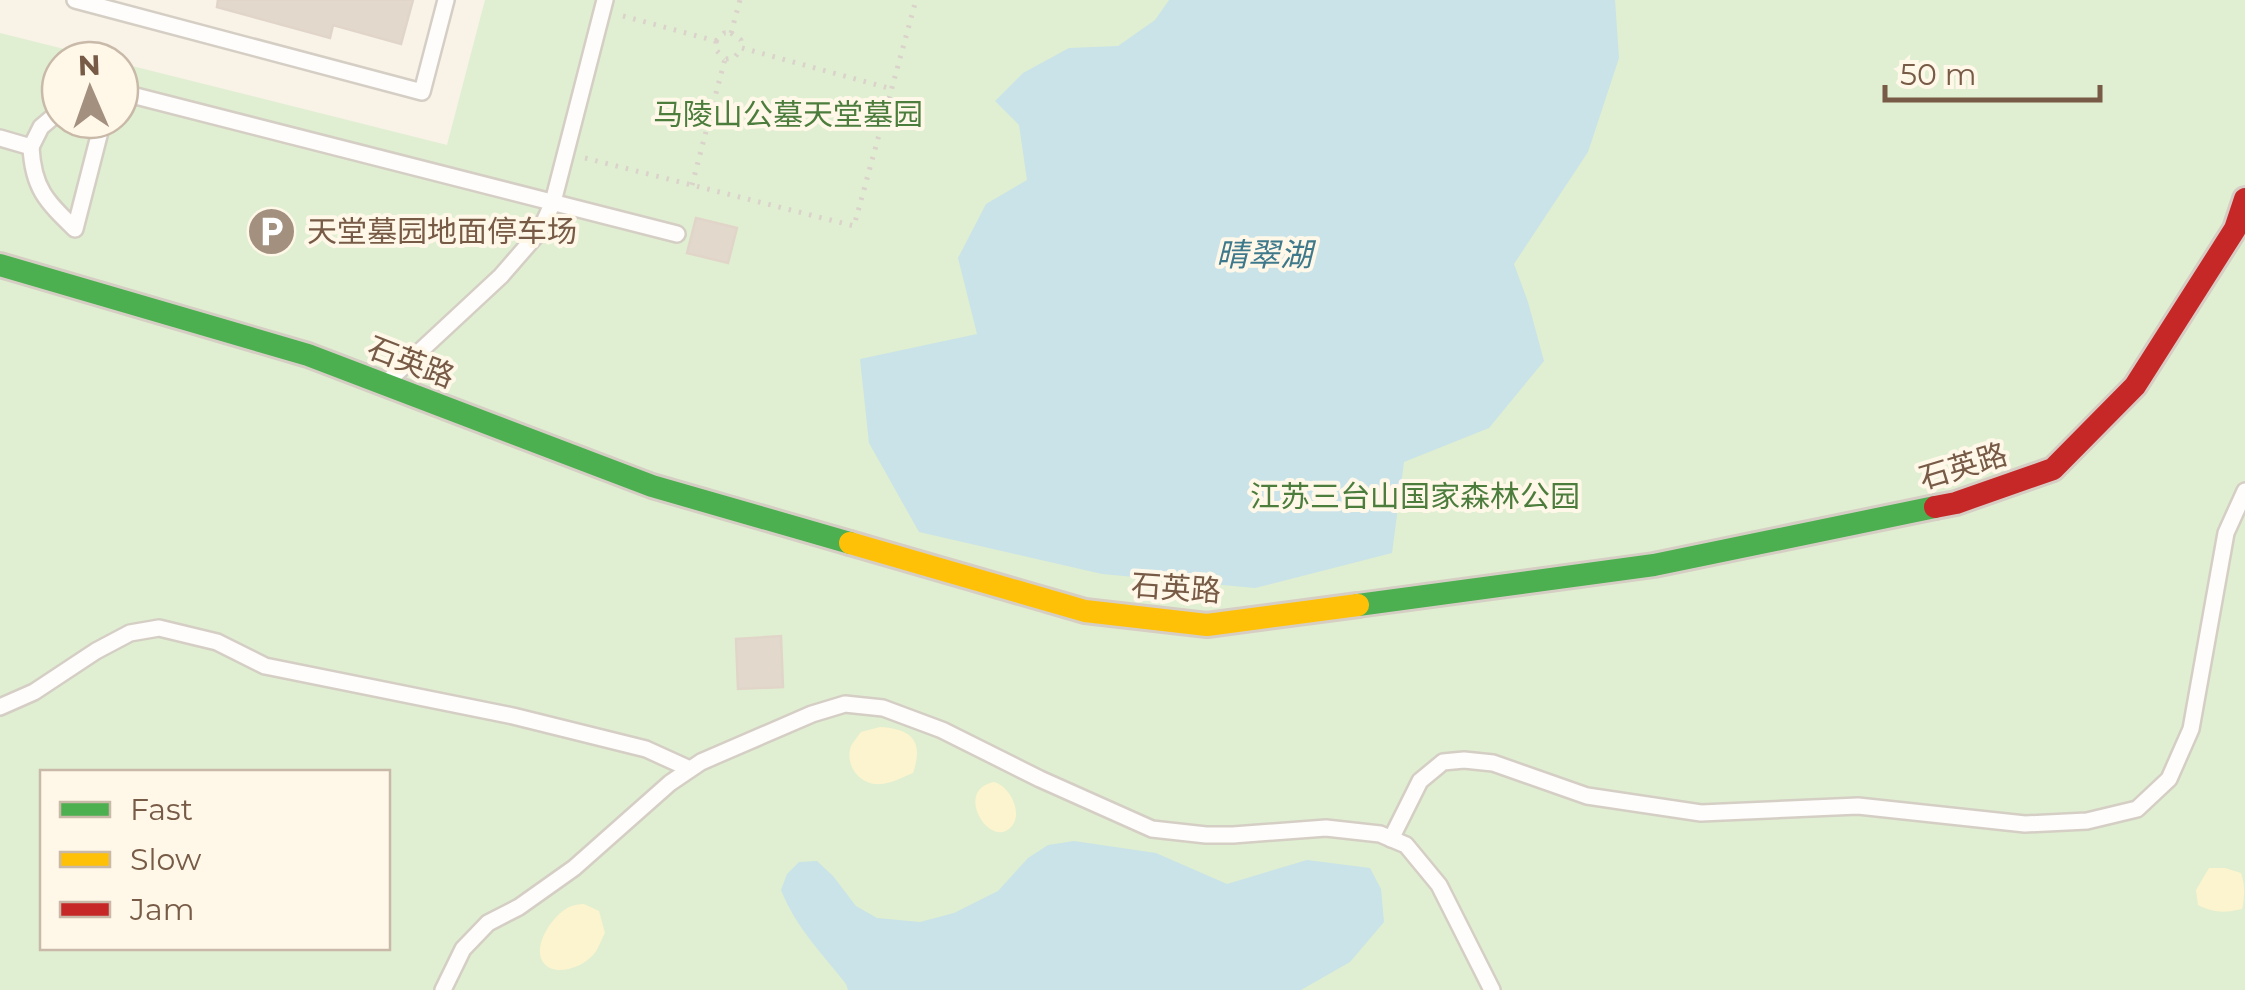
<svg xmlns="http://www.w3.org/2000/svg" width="2245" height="990" viewBox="0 0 2245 990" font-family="Montserrat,'Noto Sans SC',sans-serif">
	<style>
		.green { fill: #e0efd1; fill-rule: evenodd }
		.sand { fill: #fcf4ce }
		.water { fill: #c9e3e8 }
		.building { fill: #e2d8cc; stroke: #e1d5c9; stroke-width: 2.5 }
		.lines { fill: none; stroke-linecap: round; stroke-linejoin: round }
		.lane-casing { stroke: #d5cec5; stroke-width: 20 }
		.fast-casing { stroke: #d6cec4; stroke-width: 28 }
		.slow-casing { stroke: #d6cec4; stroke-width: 28 }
		.jam-casing { stroke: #d6cec4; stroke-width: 28 }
		.path { stroke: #dad2cb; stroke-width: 5; stroke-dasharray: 2.5 8; stroke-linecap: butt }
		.lane { stroke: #fefdfb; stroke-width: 15 }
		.fast { stroke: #4caf50; stroke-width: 22 }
		.slow { stroke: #ffc107; stroke-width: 22 }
		.jam { stroke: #c62828; stroke-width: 22 }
		.labels { text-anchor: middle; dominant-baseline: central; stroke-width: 8; stroke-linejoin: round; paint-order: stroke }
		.park-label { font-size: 30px; fill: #4c7d3d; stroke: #fff8e9 }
		.poi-label { font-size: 30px; fill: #775b46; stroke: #fff8e9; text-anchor: start }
		.street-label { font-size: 30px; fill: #775b46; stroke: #fff8e9 }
		.water-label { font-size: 32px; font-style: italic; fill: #3e798b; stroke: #fff8e9 }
	</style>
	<rect width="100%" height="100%" fill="#f8f2e7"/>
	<path class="green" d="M 485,0 L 2245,0 L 2245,990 L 0,990 L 0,33 L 108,60 L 60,60 L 60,120 L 120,120 L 120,63 L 447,145 ZM 42,772 L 388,772 L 388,948 L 42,948 Z"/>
	<g class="sand">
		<path d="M 880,727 C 912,729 924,741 913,773 C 903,777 892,783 881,784 C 861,786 844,766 851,746 C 852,744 860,733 861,732 Z"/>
		<path d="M 994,782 C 1010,786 1023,813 1012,826 C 991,852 952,790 994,782 Z"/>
		<path d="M 2209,868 L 2225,868 L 2241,873 C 2245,885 2245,896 2242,909 C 2225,913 2214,913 2198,905 L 2196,890 Z"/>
		<path d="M 584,904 L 599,911 L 605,933 C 601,940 598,950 593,955 C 583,967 554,978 543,962 C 532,945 553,915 569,907 C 574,905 579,904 584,904 Z"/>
	</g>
	<g class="water">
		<path d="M 1169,0 L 1615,0 L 1619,58 L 1588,152 L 1514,264 L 1528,302 L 1544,361 L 1489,428 L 1404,462 L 1392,553 L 1255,588 L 1102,574 L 919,532 L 869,443 L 860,359 L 977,334 L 958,258 L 986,204 L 1027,180 L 1019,125 L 995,101 L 1023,73 L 1069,48 L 1118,46 L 1155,20 Z"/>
		<path d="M 1074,841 L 1156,853 L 1227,884 L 1307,860 L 1370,868 L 1381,889 L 1384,922 L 1350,962 L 1301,990 L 848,990 L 846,984 C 821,952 797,929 781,890 L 787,874 L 799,862 L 817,861 L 833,876 L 856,906 L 877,918 L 920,922 L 954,913 L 998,891 L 1028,858 L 1048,845 Z"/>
	</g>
	<g class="building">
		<path d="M 218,0 L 413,0 L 401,44 L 333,25 L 330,38 L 217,7 Z"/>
		<path d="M 696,218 L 737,228 L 728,263 L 687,253 Z"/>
		<path d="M 781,636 L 783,687 L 738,689 L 736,639 Z"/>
	</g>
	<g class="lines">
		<defs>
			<g id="lane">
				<path d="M 75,0 L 422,92 L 446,0"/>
				<path d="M 120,92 L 677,234"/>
				<path d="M 0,138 L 31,147 L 41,127 L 60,111"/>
				<path d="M 31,147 C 33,188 46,201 75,229 L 103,120"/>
				<path d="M 388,381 L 501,276 L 540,231 L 553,202 L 605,0"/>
				<path d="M 0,707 L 34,692 L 96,651 L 130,633 L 159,628 L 217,642 L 265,666 L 513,716 L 646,749 L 690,769"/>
				<path d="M 1391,839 L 1420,781 L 1443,762 L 1464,760 L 1493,763 L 1587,796 L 1701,813 L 1858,806 L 2025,824 L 2087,821 L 2137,809 L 2169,779 L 2191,729 L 2226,533 L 2245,491"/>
				<path d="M 443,990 L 463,949 L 488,923 L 519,907 L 574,868 L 670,783 L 701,762 L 812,714 L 845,704 L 883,708 L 942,730 L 1040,779 L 1152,829 L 1206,835 L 1233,835 L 1326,828 L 1380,834 L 1406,845 L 1439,885 L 1492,990"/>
			</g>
			<g id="fast">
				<path d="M 0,265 L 308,355 L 652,486 L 850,543"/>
				<path d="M 1358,605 L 1654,565 L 1935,507"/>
			</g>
			<path id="slow" d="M 850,543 L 1085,611 L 1207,625 L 1358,605"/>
			<path id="jam" d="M 1935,507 L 1956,503 L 2053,469 L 2135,386 L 2235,229 L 2245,199"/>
		</defs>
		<use href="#lane" class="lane-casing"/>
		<use href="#fast" class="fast-casing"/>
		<use href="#slow" class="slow-casing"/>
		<use href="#jam" class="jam-casing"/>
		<g class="path">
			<path d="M 623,16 L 716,41"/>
			<path d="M 731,33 L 740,0"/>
			<path d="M 731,33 L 741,40 L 742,48"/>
			<path d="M 716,41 L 716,50 L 725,59"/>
			<path d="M 716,41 L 724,33 L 731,33"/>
			<path d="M 742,48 L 892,89"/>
			<path d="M 726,59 L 734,58 L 742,48"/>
			<path d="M 585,158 L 854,226 L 916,0"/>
			<path d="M 692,185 L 725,59"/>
		</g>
		<use href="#lane" class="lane"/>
		<use href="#fast" class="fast"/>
		<use href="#slow" class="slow"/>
		<use href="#jam" class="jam"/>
	</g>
	<defs>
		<symbol id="parking-disc" viewBox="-11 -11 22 22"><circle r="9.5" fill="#a4907e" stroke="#fff8e9"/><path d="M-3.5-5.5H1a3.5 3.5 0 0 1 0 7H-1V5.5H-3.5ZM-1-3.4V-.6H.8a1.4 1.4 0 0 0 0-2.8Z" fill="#fff"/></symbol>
	</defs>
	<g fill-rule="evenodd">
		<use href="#parking-disc" x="244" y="204" width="55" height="55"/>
	</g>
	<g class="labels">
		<g class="park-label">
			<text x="788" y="114">马陵山公墓天堂墓园</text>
			<text x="1415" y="496">江苏三台山国家森林公园</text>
		</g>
		<g class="poi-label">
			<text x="307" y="231">天堂墓园地面停车场</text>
		</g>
		<g class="street-label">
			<text transform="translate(411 362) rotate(21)">石英路</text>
			<text transform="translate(1963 466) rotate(-17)">石英路</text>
			<text transform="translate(1176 588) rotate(4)">石英路</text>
		</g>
		<g class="water-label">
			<text x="1264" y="254">晴翠湖</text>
		</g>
	</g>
	<rect x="40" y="770" width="350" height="180" fill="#fff8e9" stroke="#c9b9a8" stroke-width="2.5"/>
	<rect x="60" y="802" width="50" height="15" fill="#4caf50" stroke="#c9b9a8" stroke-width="2.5"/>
	<text x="130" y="820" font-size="30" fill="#775b46">Fast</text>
	<rect x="60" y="852" width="50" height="15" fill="#ffc107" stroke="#c9b9a8" stroke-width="2.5"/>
	<text x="130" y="870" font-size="30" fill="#775b46">Slow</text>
	<rect x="60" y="902" width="50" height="15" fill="#c62828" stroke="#c9b9a8" stroke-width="2.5"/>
	<text x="130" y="920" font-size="30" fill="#775b46">Jam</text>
	<g transform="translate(90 90) rotate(358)"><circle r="48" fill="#fff8e9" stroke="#c9b9a8" stroke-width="2.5"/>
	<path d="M0-8L18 38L0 25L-18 38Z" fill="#a4907e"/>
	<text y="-15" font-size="28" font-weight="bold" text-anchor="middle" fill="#775b46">N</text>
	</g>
	<path d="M1885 85v15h215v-15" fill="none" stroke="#775b46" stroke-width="5"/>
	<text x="1900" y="85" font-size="30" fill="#775b46" stroke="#fff8e9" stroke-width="8" paint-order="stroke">50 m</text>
</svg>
